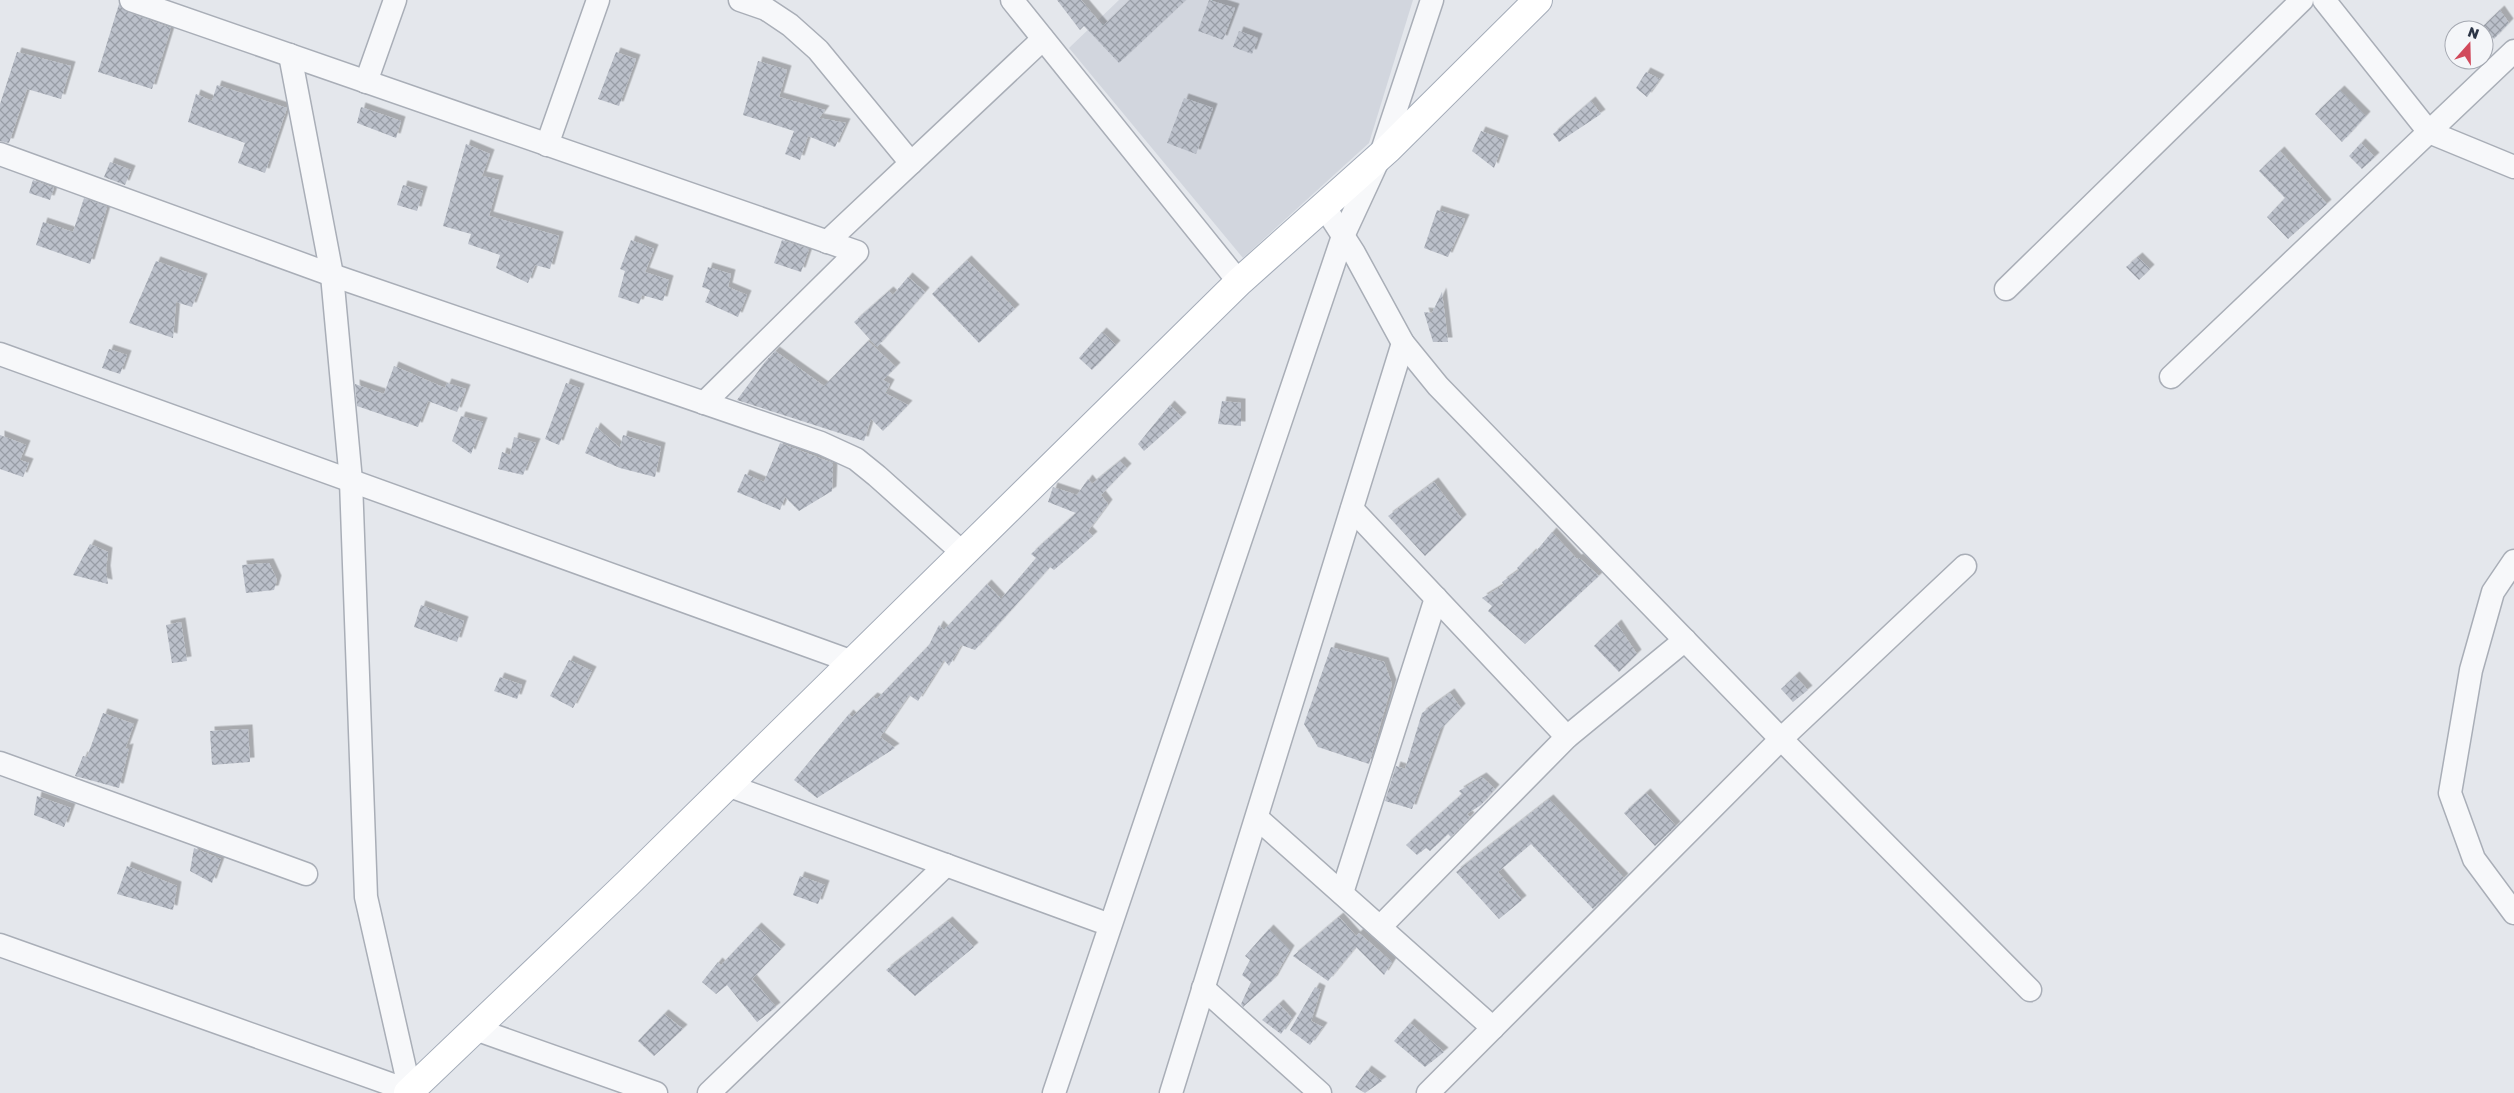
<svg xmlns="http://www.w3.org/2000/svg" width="2514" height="1093" viewBox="0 0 2514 1093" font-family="'Golos Text',sans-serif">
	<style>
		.built { fill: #d2d6de }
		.building { fill: url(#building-cross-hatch); filter: url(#shadow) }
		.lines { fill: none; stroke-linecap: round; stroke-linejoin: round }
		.minor-casing { stroke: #a9aeb7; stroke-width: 25 }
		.major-casing { stroke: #a3abb8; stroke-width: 30 }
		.minor { stroke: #f7f8fa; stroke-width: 22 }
		.major { stroke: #fff; stroke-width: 28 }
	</style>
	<defs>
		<pattern id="building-cross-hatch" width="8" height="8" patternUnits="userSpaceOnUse" patternTransform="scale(1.25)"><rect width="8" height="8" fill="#bbc0ca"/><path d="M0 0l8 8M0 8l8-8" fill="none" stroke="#989da6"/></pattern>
		<filter id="shadow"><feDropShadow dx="4.5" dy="-4.5" stdDeviation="0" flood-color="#0004"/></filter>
	</defs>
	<rect width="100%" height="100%" fill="#e4e7ec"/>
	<path class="built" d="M 1119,0 L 1413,0 L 1369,143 L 1243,258 L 1069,48 Z"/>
	<g class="building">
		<path d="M 1057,0 L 1081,0 L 1103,26 L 1130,0 L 1186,0 L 1119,63 L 1084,26 L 1080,30 Z"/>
		<path d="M 1209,0 L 1235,8 L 1223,40 L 1198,31 Z"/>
		<path d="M 119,4 L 127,12 L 171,28 L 152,89 L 98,72 Z"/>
		<path d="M 2500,10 L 2509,23 L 2494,39 L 2482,27 Z"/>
		<path d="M 1239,31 L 1258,38 L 1252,54 L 1233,47 Z"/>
		<path d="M 17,52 L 71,66 L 61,99 L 27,89 L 9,143 L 0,141 L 0,104 Z"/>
		<path d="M 616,52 L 636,59 L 619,106 L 598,99 Z"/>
		<path d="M 758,61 L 787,70 L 779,97 L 825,110 L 819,118 L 846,123 L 835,147 L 808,136 L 800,160 L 785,154 L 794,131 L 743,115 Z"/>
		<path d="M 1646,72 L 1660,79 L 1647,97 L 1636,88 Z"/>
		<path d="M 217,85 L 287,108 L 265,173 L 238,163 L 245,143 L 188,122 L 196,94 L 212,101 Z"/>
		<path d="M 2340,90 L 2366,116 L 2342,142 L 2315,114 Z"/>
		<path d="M 1184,98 L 1213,108 L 1196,154 L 1167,143 Z"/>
		<path d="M 1591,101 L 1601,114 L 1559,142 L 1553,134 Z"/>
		<path d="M 361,107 L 401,121 L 396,138 L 357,123 Z"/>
		<path d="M 1481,131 L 1504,140 L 1494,168 L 1472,151 Z"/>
		<path d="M 2361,143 L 2375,157 L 2362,169 L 2349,156 Z"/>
		<path d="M 466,144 L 490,154 L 482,176 L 499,180 L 489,216 L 559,236 L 550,269 L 535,265 L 528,283 L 496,268 L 500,255 L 468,244 L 471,234 L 443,226 Z"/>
		<path d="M 2280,151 L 2327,204 L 2288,239 L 2267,217 L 2285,198 L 2259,171 Z"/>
		<path d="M 110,162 L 131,170 L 125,185 L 104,177 Z"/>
		<path d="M 33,180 L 54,188 L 50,200 L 29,193 Z"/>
		<path d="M 403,185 L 423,191 L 417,211 L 397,205 Z"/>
		<path d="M 84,198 L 107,207 L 90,264 L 36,245 L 43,222 L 73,232 Z"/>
		<path d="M 1437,210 L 1465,219 L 1448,257 L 1424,248 Z"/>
		<path d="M 631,240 L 654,249 L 645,272 L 669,280 L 663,301 L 642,295 L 639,304 L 618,297 L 625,271 L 620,269 Z"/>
		<path d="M 782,240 L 809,249 L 801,272 L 774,263 Z"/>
		<path d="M 2138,257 L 2150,269 L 2139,280 L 2126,267 Z"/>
		<path d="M 967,260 L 1015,309 L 979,343 L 932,294 Z"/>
		<path d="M 156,261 L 203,278 L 192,307 L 176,302 L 173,338 L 129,323 Z"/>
		<path d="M 708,267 L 731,274 L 728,287 L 747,295 L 738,317 L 705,302 L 710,290 L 702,287 Z"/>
		<path d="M 908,277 L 925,292 L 877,347 L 854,322 L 889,291 L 893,295 Z"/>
		<path d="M 1442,292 L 1448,342 L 1433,342 L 1424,312 L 1432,313 Z"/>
		<path d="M 1102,332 L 1116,345 L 1092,370 L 1079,358 Z"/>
		<path d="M 868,341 L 896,367 L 883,380 L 890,384 L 885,393 L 908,405 L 883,431 L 871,419 L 864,441 L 737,400 L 765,362 L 775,351 L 824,386 Z"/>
		<path d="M 109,349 L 127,355 L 120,374 L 102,368 Z"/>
		<path d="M 394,366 L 445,388 L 447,383 L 466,389 L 457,412 L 428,401 L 418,427 L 357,406 L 355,384 L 384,394 Z"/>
		<path d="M 566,383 L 580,388 L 559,445 L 545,439 Z"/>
		<path d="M 1222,401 L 1241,403 L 1241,426 L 1218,424 Z"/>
		<path d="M 1170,405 L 1182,417 L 1144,451 L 1138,444 Z"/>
		<path d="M 461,416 L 483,422 L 471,454 L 452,441 Z"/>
		<path d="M 596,427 L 620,448 L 623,435 L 661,447 L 655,477 L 620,468 L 585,453 Z"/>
		<path d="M 0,435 L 26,445 L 20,460 L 29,463 L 23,477 L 0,469 Z"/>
		<path d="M 514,437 L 536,443 L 523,475 L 498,469 L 502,452 L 510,455 Z"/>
		<path d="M 780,443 L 833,463 L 832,491 L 799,511 L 785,497 L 780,510 L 737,492 L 745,474 L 764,482 Z"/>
		<path d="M 1120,461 L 1127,468 L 1101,495 L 1108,504 L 1088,531 L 1093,536 L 1054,570 L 1050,567 L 975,650 L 961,645 L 949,666 L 944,660 L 918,701 L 909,695 L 880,737 L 895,748 L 817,798 L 794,780 L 849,714 L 852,717 L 873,697 L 877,699 L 929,645 L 939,625 L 944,630 L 987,584 L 1001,599 L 1036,558 L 1031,554 L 1076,513 L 1048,502 L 1053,487 L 1077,495 L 1088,479 L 1092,484 Z"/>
		<path d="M 1434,482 L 1462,519 L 1425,556 L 1388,516 Z"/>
		<path d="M 1552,532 L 1577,559 L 1579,558 L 1599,576 L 1525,644 L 1488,611 L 1492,606 L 1482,598 L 1504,585 L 1502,582 L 1519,570 L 1517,568 L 1532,553 L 1533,555 Z"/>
		<path d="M 90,544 L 108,552 L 106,570 L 108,584 L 73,575 Z"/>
		<path d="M 269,563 L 277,580 L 274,590 L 246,593 L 242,565 Z"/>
		<path d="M 421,605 L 464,621 L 457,642 L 414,627 Z"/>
		<path d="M 181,622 L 187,661 L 172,663 L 166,625 Z"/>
		<path d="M 1617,624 L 1637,654 L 1619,672 L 1594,646 Z"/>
		<path d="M 1331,647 L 1384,662 L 1392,684 L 1369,764 L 1318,747 L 1304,724 Z"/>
		<path d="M 569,660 L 592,671 L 573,708 L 550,696 Z"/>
		<path d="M 1795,676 L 1808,690 L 1793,702 L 1781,689 Z"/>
		<path d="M 500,677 L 522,685 L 517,699 L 494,691 Z"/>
		<path d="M 1450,693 L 1461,708 L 1440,730 L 1412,809 L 1385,801 L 1396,766 L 1405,769 L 1422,713 Z"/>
		<path d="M 103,713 L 134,724 L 125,749 L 129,748 L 119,788 L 75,776 L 83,756 L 87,757 Z"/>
		<path d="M 248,729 L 250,762 L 212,765 L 210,731 Z"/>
		<path d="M 1482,777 L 1495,789 L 1481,805 L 1467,814 L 1470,817 L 1451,837 L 1448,834 L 1430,851 L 1426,848 L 1417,855 L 1406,845 L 1462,794 L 1459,791 Z"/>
		<path d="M 1646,793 L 1676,826 L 1655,846 L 1624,813 Z"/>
		<path d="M 37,796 L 71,808 L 64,827 L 34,815 Z"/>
		<path d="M 1549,799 L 1624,878 L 1593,909 L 1531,844 L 1498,872 L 1522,900 L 1499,919 L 1456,872 Z"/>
		<path d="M 194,848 L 221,859 L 212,883 L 190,871 Z"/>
		<path d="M 127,866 L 177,886 L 173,910 L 117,894 Z"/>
		<path d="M 800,876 L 825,885 L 818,904 L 793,895 Z"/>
		<path d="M 1339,917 L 1356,936 L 1359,933 L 1392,962 L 1384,975 L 1356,947 L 1328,981 L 1293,956 Z"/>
		<path d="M 948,921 L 974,947 L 915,996 L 886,970 Z"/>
		<path d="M 757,927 L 781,949 L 752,979 L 776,1007 L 757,1022 L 727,985 L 716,994 L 702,982 L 718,962 L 721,965 Z"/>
		<path d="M 1269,929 L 1290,950 L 1273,980 L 1243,1007 L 1241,1004 L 1251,982 L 1242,975 L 1250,960 L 1245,956 Z"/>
		<path d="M 1315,987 L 1321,990 L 1311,1021 L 1323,1027 L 1310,1045 L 1290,1030 Z"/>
		<path d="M 1279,1004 L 1292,1018 L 1281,1034 L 1262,1020 Z"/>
		<path d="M 664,1014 L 683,1029 L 654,1056 L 638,1041 Z"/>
		<path d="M 1410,1023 L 1444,1052 L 1425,1067 L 1394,1041 Z"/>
		<path d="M 1367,1070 L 1382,1081 L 1365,1093 L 1355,1087 Z"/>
	</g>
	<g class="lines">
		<defs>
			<g id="minor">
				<path d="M 131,0 L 857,252 L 704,403"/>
				<path d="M 740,0 L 766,9 L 790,25 L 818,50 L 911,163"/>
				<path d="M 1012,0 L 1239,282"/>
				<path d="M 2324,0 L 2429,132 L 2514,167"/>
				<path d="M 290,55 L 332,275 L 351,481 L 366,897 L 410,1091"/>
				<path d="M 366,82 L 395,0"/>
				<path d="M 547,145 L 598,0"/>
				<path d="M 0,154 L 332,275 L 821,443 L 856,459 L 877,476 L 963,553"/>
				<path d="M 1324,206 L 1354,253 L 1403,343 L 1438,386 L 1781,739 L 2030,990"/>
				<path d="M 827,242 L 1043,39"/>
				<path d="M 2006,289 L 2302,0"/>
				<path d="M 0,354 L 853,662"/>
				<path d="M 2171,377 L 2514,51"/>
				<path d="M 1352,509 L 1567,737"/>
				<path d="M 2514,561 L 2493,592 L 2471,670 L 2450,793 L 2474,859 L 2514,913"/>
				<path d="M 0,763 L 306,874"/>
				<path d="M 727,785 L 1110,925"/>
				<path d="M 1257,818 L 1493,1028"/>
				<path d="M 1342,893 L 1436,598"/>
				<path d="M 1380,927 L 1567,737 L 1685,640"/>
				<path d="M 0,945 L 410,1091"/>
				<path d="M 1203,988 L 1320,1093"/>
				<path d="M 475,1029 L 656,1093"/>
				<path d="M 709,1093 L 946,865"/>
				<path d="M 1054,1093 L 1343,236 L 1381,154 L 1432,0"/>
				<path d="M 1171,1093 L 1403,343"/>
				<path d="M 1428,1093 L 1781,739 L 1965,566"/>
			</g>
			<path id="major" d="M 408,1093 L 628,883 L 1239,282 L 1388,149 L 1538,0"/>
		</defs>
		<use href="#minor" class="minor-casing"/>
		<use href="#major" class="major-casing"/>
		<use href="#minor" class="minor"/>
		<use href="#major" class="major"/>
	</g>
	<g transform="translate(2469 45) rotate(20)"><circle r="24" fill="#f4f6f9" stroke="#a4a8b1"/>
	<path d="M0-4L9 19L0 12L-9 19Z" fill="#d1495b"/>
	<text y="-8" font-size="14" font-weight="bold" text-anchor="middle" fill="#2b3445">N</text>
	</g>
</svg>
